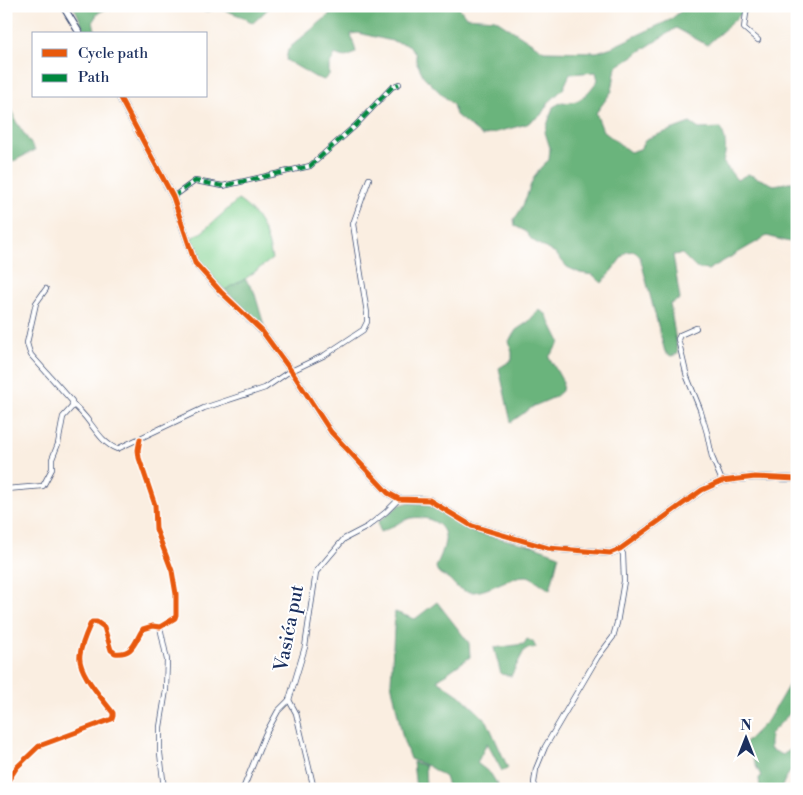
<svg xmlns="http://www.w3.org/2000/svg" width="803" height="795" viewBox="0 0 803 795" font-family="'Libre Bodoni',serif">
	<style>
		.green { fill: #83d291; stroke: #4f8078 }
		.forest { fill: #6ab47b; stroke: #42726c }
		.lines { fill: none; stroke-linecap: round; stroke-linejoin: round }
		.minor-casing { stroke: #3c4c72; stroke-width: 6 }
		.tertiary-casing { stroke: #3c4c72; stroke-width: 8 }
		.minor { stroke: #fff; stroke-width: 4.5 }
		.tertiary { stroke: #fff; stroke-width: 5.5 }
		.quiet { stroke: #00873e; stroke-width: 4; stroke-dasharray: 8 4; stroke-linecap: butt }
		.cycleway-casing { stroke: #fff; stroke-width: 8 }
		.cycleway { stroke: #e8590c; stroke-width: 5 }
		.labels { text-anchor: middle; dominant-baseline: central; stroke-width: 4; stroke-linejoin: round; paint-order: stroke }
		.street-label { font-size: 19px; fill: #1b2f5e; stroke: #fff }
	</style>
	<rect width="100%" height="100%" fill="#fff"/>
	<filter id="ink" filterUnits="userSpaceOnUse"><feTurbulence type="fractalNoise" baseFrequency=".02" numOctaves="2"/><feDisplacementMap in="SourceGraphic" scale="10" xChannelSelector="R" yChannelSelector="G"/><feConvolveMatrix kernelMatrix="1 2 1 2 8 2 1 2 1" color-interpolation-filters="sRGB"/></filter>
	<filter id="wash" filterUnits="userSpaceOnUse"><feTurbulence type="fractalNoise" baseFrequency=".0096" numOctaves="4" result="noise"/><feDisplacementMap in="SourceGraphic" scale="20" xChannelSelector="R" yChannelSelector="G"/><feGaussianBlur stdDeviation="1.12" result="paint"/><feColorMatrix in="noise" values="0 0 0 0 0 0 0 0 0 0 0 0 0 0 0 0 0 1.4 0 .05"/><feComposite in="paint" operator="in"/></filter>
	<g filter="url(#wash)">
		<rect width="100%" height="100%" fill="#faeee1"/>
		<path class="green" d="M 238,200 C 260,214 267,234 272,259 L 245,279 L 225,290 C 205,271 199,265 191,238 L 202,232 Z"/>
		<g class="forest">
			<path d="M 71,6 L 112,6 L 98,13 L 93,21 L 96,34 L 86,34 L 76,11 Z"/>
			<path d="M 195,6 L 292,6 L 293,8 L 270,7 L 253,23 L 243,17 L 219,8 L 205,12 Z"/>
			<path d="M 329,6 L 458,6 L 466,17 L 495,19 L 544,51 L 597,52 L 612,47 L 670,20 L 687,6 L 757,6 L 741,14 L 707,45 L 676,28 L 616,67 L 612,91 L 596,113 L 603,131 L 630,152 L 640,149 L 646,139 L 690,123 L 699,129 L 721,128 C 726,139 727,150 723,162 L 737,180 L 748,174 L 774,185 L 797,181 L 797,195 L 793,199 L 793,208 L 797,215 L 797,244 L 767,236 L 708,270 L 696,268 L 682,254 L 673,255 L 680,299 L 670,304 L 678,354 L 671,356 L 665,352 L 640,257 L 635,251 L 626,252 L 602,283 L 593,275 L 580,273 L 567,267 L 557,255 L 532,240 L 525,231 L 515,226 L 514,219 C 531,200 526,177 549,160 L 550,148 L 545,132 L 553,107 L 562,102 C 580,105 588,93 598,80 L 596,72 L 570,74 L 563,89 L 548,103 L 541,115 L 527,124 L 482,136 L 456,115 L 453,105 L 424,77 L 416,61 L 416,55 L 409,45 L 358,33 L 351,34 L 356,52 C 348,58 344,58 335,54 L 329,66 L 329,75 L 324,80 L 315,77 L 286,60 L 288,49 L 329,15 L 330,7 Z"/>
			<path d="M 6,96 L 8,96 L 15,120 L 35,150 L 6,165 Z"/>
			<path d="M 245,279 L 254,291 L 264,325 L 261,325 L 225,290 Z"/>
			<path d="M 539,310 L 546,314 L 560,342 L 549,357 L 563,382 L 562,391 L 555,397 L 534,406 L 511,422 L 499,368 L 512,360 L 512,352 L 509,341 L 516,330 L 528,322 Z"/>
			<path d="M 407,503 L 423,504 L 435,508 L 472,532 L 534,546 L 559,555 L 550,590 C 545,587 531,576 527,576 C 504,575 479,603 457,587 C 454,585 452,581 449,579 C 443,574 438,576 436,567 C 439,559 444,550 445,541 C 448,521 420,513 405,520 C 396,524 389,529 380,532 L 378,522 L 400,505 Z"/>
			<path d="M 437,602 L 469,643 L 470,657 L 437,680 L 463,698 L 487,721 L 508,768 L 502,771 L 487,743 L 477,763 L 491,774 L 500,789 L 449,789 L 445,777 L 428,766 L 410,759 L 403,739 L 391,682 L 395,612 L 415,619 Z"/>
			<path d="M 527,639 L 533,642 L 536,648 L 525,649 L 511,676 L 501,674 L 494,648 L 524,644 Z"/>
			<path d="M 797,671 L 797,706 L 770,734 L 770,749 L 783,755 L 797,742 L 797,767 C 789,770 784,781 781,789 L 760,789 L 759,778 L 761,776 L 745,743 L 768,720 Z"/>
			<path d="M 413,762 L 425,766 L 426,789 L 416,789 Z"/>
		</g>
	</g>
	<g filter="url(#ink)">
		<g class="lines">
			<defs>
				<g id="minor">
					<path d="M 747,6 L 744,28 L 758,40"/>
					<path d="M 173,197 L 195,181 L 223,186 L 310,166 L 355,126 L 392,87 L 399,84"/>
					<path d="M 696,328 L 680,335 L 678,339 L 687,377 L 700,409 L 707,433 L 712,457 L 722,481"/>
					<path d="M 72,404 C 90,416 97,441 117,449 L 204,408 L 265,388 L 287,373 L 325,355 L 363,330 L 367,322 L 367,313 L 353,224 L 369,179"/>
					<path d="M 6,489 L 43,486 L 52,469 L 52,459 L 58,444 L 63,417 L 72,407 L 72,401 L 31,355 L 29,350 L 27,343 L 36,303 L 46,289"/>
					<path d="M 160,627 L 167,660 L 166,690 L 160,727 L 160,753 L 164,789"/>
					<path d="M 289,700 L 296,713 L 314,789"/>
					<path d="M 6,784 L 17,767 L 39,746 L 112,719 L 113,716 L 113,713 C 103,699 77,672 80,655 C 81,645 86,634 90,625 L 92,622 L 97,622 L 104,627 L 111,650 L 115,653 C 134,655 134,642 143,629 L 153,626 L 160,627 L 175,618 L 176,615 L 176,594 L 172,571 L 156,529 L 155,505 L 139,458 L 138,450 L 140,439"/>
					<path d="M 243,789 L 265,735 L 278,711 L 289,700 L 305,647 L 316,572 L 344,539 L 367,527 L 386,512 L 399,499"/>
					<path d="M 536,789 L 534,783 L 536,769 L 545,747 L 597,658 L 613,637 L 617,623 L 624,581 L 623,554 L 620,549"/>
				</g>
				<g id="tertiary">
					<path d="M 63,6 L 80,34"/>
					<path d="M 119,96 L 173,197 L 195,263 L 221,292 L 262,331 L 292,372 L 331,432 L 388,493 L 399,499 L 429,500 L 472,526 L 548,548 L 610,553 L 620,549 L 702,490 L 722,481 L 755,477 L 797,479"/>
				</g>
			</defs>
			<use href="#minor" class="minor-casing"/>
			<use href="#tertiary" class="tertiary-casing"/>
			<use href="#minor" class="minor"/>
			<use href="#tertiary" class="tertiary"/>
			<path class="quiet" d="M 173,197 L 195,181 L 223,186 L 310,166 L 355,126 L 392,87 L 399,84"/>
			<defs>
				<g id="cycleway">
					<path d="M 119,96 L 173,197 L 195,263 L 221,292 L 262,331 L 292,372 L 331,432 L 388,493 L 399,499 L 429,500 L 472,526 L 548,548 L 610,553 L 620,549 L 702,490 L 722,481 L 755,477 L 797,479"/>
					<path d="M 6,784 L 17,767 L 39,746 L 112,719 L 113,716 L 113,713 C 103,699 77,672 80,655 C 81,645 86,634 90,625 L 92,622 L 97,622 L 104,627 L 111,650 L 115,653 C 134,655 134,642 143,629 L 153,626 L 160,627 L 175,618 L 176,615 L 176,594 L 172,571 L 156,529 L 155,505 L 139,458 L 138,450 L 140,439"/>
				</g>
			</defs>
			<use href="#cycleway" class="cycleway-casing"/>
			<use href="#cycleway" class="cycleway"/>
		</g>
	</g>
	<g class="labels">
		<g class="street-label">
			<text transform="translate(289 628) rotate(-79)">Vasića put</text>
		</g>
	</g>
	<rect width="803" height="795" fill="none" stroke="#fff" stroke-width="25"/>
	<rect x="32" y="32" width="175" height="65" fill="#ffffff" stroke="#a4acbf"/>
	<rect x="42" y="49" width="25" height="8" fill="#e8590c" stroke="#a4acbf"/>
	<text x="78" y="58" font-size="15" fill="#1b2f5e">Cycle path</text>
	<rect x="42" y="74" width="25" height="8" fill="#00873e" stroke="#a4acbf"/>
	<text x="78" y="82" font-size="15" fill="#1b2f5e">Path</text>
	<g transform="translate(746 738)" stroke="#ffffff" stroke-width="4" paint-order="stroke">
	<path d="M0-4L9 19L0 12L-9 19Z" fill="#1b2f5e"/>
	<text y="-8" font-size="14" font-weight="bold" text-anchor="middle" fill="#1b2f5e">N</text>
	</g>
</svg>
